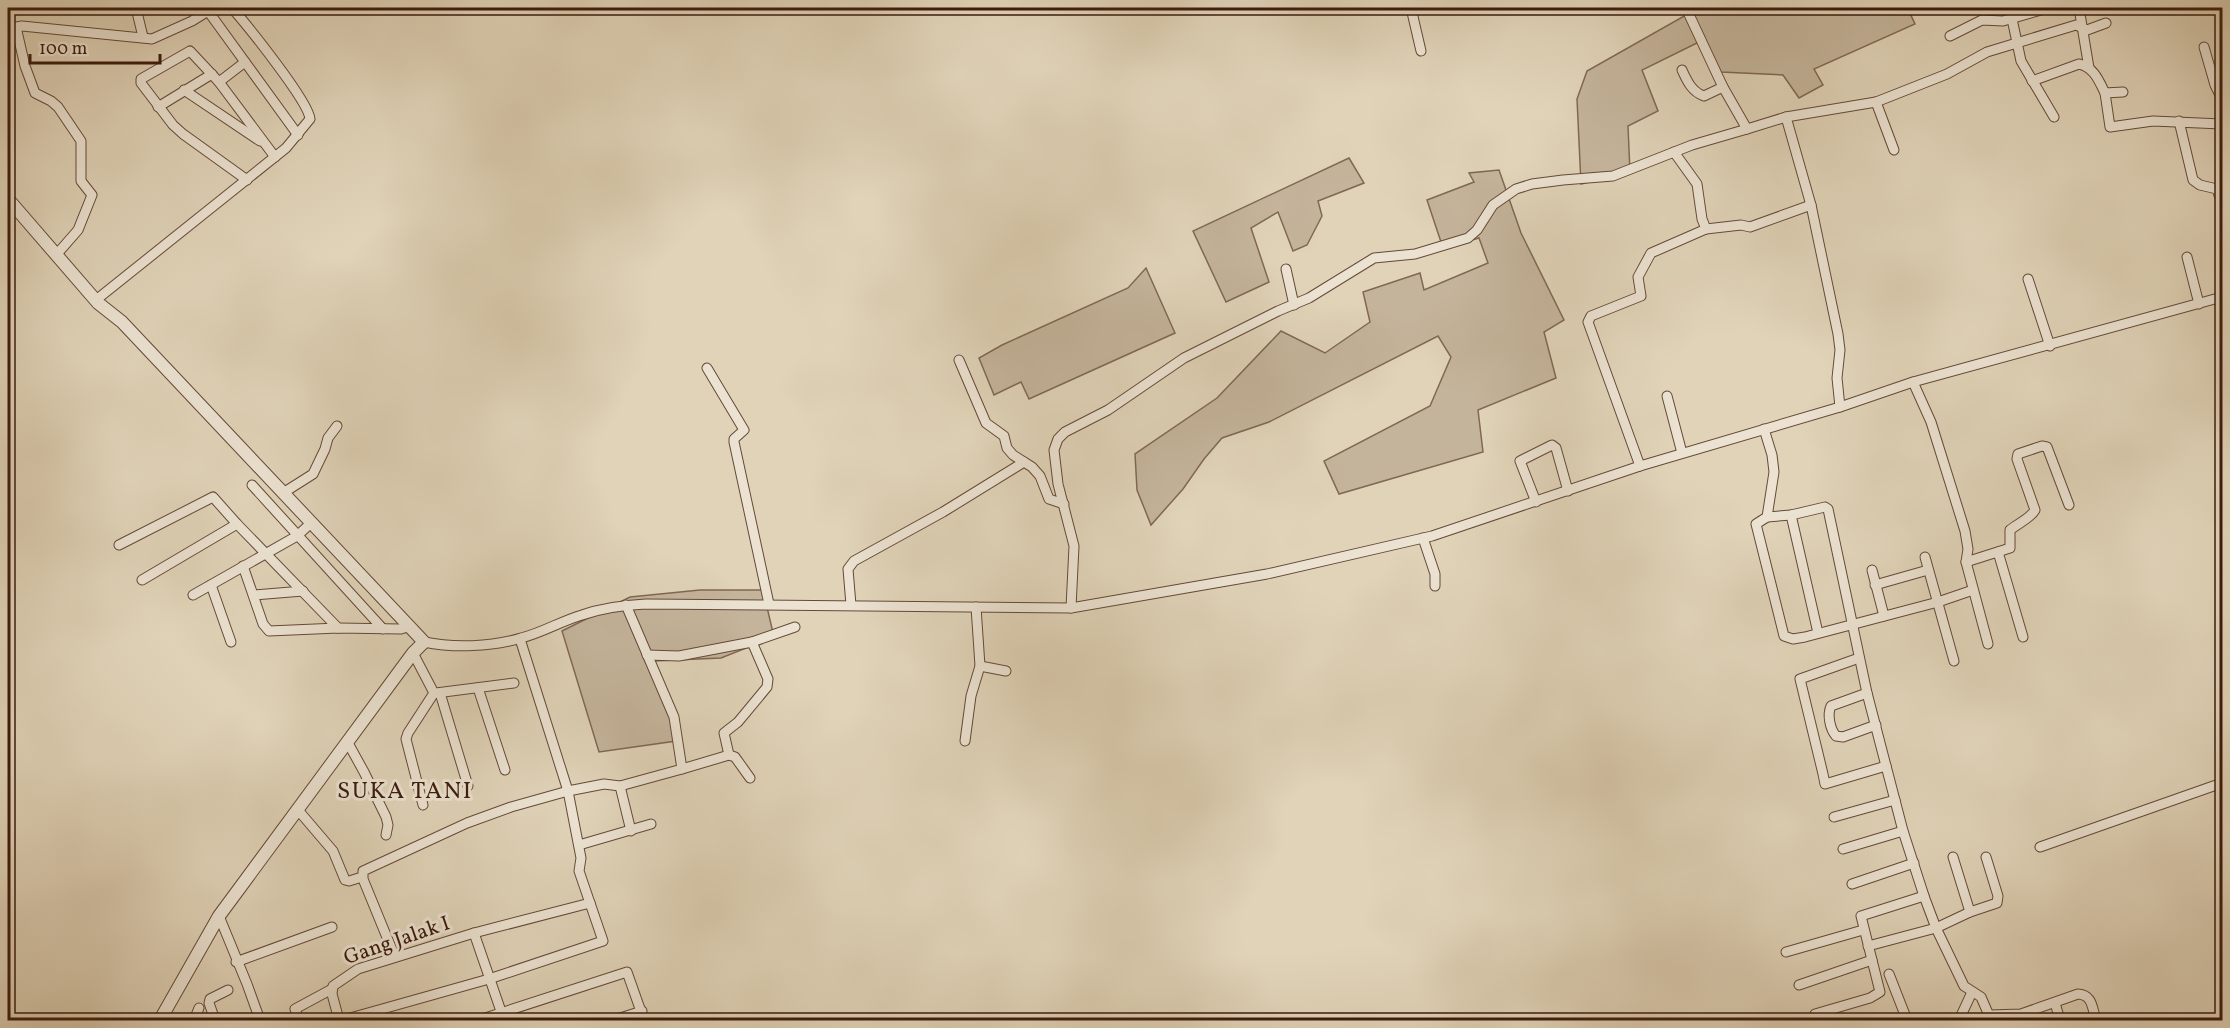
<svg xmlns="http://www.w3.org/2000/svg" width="2230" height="1028" viewBox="0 0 2230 1028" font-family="Vollkorn,serif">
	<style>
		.green { fill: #c4b49b; stroke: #806854; stroke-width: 1.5 }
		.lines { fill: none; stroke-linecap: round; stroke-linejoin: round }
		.minor-casing { stroke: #654938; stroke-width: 11 }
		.tertiary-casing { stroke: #654938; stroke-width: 14 }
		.minor { stroke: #ebe2d1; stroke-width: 9 }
		.tertiary { stroke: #ebe2d1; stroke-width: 12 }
		.labels { text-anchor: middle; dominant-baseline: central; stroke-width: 6; stroke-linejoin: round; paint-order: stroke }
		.street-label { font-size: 21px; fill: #3c1b0d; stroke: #ebe2d1 }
		.quarter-label { font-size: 24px; letter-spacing: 1.5px; fill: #3c1b0d; stroke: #ebe2d1 }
	</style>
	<rect width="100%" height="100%" fill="#e0d3b8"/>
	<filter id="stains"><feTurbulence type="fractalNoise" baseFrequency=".00333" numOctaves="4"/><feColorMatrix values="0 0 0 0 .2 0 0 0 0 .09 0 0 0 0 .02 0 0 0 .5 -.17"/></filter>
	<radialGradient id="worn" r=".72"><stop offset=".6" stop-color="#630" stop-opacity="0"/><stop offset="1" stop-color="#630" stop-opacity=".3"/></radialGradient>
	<g class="green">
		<path d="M 1694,8 L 1910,8 L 1908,9 L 1915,24 L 1814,69 L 1823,85 L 1799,98 L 1783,75 L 1721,72 L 1703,40 L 1642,70 L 1658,111 L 1628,126 L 1630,172 L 1581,184 L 1577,99 L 1587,71 L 1695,10 Z"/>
		<path d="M 1349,158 L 1364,183 L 1318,201 L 1322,216 L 1307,245 L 1293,251 L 1278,212 L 1251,228 L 1269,282 L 1226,302 L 1193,231 Z"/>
		<path d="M 1499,170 L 1521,233 L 1564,320 L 1544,332 L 1556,378 L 1478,410 L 1483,452 L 1339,494 L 1324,461 L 1430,406 L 1451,357 L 1438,336 L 1269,422 L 1222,438 L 1204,459 L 1183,489 L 1151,525 L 1137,490 L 1135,454 L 1217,398 L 1281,331 L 1325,353 L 1370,322 L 1363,292 L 1420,273 L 1424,290 L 1488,263 L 1479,238 L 1443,248 L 1427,200 L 1474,182 L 1469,173 Z"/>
		<path d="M 1146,268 L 1175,333 L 1029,399 L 1021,382 L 994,395 L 979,358 L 1002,345 L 1128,288 Z"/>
		<path d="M 700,590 L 763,590 L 774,637 L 721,658 L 654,661 L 670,706 L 676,741 L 599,752 L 562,631 L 630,597 Z"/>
	</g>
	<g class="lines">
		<defs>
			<g id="minor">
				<path d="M 136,8 L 143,37"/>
				<path d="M 1411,8 L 1421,51"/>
				<path d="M 2079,8 L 2089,68"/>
				<path d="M 208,11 L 298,135"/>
				<path d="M 2012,19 L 2021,61 L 2054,117"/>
				<path d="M 16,27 L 25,66 L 35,93 L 51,101 L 58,107 L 81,141 L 81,181 L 92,195 L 78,230 L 57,254"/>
				<path d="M 8,29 L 22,26 L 152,39 L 192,21 L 213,8"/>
				<path d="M 1950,36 L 1982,20 L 2003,21 L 2048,8"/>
				<path d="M 2204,47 L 2215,85 L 2222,99"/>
				<path d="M 1682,70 C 1687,81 1692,92 1704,96 L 1723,87"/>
				<path d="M 2032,81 L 2079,64 C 2094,67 2099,81 2105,93 L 2123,92"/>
				<path d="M 219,82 L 245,62"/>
				<path d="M 184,90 L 260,141"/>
				<path d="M 2105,93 L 2110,127 L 2153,121 L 2222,124"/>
				<path d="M 1876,102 L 1894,150"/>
				<path d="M 158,107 L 212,74"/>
				<path d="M 1786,117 L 1876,102 L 1947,74 L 1987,52 L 2076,25 L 2087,30 L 2106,23"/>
				<path d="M 2179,121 L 2193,180 L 2200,185 L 2217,189 L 2219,195"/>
				<path d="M 1747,129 L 1786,117 L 1811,205 L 1838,334 L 1840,350 L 1837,378 L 1840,407"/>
				<path d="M 1674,152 L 1697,184 L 1702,219 L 1706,229 L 1741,225 L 1750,227 L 1811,205"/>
				<path d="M 247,180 L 183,134 L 173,125 L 141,83 L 141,79 L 190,51 L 219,82 L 275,157"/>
				<path d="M 2187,257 L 2199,304"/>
				<path d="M 1286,269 L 1294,305"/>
				<path d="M 2028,279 L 2050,346"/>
				<path d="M 96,300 L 286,148 L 310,119 C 309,102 247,25 232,8"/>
				<path d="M 959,360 L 986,423 L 1004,436 L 1007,448 L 1013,455 L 1032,467 L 1040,476 L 1049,499 L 1064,504"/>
				<path d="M 707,368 L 744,430 L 734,439 L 734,442 L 769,604"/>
				<path d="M 1913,382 L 1931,422 L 1965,531 L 1968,549 L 1966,562 L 1988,644"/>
				<path d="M 1667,396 L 1682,453"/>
				<path d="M 1764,429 L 1772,455 L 1774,472 L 1767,517 L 1756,524 L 1784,636 L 1793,639 L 1805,637 L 1938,602 L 1973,590"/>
				<path d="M 1640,466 L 1588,322 L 1591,316 L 1641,296 L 1638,277 L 1651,253 L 1706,229"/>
				<path d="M 252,485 L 383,629"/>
				<path d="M 283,493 L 313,474 L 325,449 L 328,438 L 337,426"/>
				<path d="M 1536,502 L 1520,461 L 1552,445 L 1556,448 L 1568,491"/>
				<path d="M 1791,515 L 1818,633"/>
				<path d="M 1767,517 L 1791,515 L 1825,507 L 1828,509 L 1867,693 L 1903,831 L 1924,896 L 1936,928 L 1964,986 L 1981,997 L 1991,1020"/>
				<path d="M 1423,538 L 1435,574 L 1435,586"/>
				<path d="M 119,545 L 213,497 L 237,524 L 338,628"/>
				<path d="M 1998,552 L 2023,637"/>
				<path d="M 1925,557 L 1954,661"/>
				<path d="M 1966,562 L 2010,548 L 2010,530 C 2018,523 2030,519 2035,510 L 2017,459 L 2018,454 L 2042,446 L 2047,447 L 2069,505"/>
				<path d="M 243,566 L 263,624 L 269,631 L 338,628 L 401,629 L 410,626"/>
				<path d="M 1872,570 L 1884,616"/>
				<path d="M 142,580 L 237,524"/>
				<path d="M 211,585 L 231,642"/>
				<path d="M 1875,585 L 1928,570"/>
				<path d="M 193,595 L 297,536 L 311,523"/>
				<path d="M 254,595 L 303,591"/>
				<path d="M 851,605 L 848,569 L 854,561 L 943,512 L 1024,462"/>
				<path d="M 1071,608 L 1074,546 L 1058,484 L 1054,450 L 1058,439 L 1065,432 L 1108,410 L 1184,358 L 1278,311 L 1309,298 L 1374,258 L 1415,254 L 1468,238 L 1477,230 L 1493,205 L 1516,189 L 1532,184 L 1563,180 L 1613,176 L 1692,145 L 1747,129 L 1723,87 L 1686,8"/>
				<path d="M 424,642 C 453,648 492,647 521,638 C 542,633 561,621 582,615 C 602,608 625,605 646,604 L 1071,608 L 1267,574 L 1432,536 L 1640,466 L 1840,407 L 1913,382 L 2222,297"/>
				<path d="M 752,642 L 795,627"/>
				<path d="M 413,653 L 434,693 L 408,733 L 406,739 L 423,805"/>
				<path d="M 647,655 L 679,656 L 752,642 L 768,679 L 767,687 L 738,722 L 724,733 L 729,755"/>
				<path d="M 1859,658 L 1800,679 L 1823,774 L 1825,784 L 1886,766"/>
				<path d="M 980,666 L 1006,671"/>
				<path d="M 478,688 L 505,770"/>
				<path d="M 436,693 L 514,683"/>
				<path d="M 440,693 L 468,786"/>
				<path d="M 1867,693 L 1831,706 C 1827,715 1830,729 1836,736 L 1843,737 L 1876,725"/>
				<path d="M 965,741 L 971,696 L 980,666 L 976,607"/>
				<path d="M 348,743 L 364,772 L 386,817 L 388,825 L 386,835"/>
				<path d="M 682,769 L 729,755 L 735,757 L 750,778"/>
				<path d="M 620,786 L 631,831"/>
				<path d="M 298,810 L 333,851 L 345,880 L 349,881 L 362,877"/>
				<path d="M 1834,817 L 1895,800"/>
				<path d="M 579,845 L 651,824"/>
				<path d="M 2040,847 L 2222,783"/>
				<path d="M 1843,849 L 1903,831"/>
				<path d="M 1953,857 L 1970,912"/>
				<path d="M 1852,884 L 1914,863"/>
				<path d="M 219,916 L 247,984 L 260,1020"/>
				<path d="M 474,933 L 504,1020"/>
				<path d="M 1868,946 L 1936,928 L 1970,912 L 1997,903 L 1998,896 L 1986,857"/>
				<path d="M 1786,952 L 1863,930"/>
				<path d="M 395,957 L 363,879 L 363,871 L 467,823 L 511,807 L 568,791 L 604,784 L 620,786 L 682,769 L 674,717 L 626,605"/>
				<path d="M 236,962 L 332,927"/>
				<path d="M 1889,974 L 1907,1020"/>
				<path d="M 1799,985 L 1872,960"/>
				<path d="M 2055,1003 L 2060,1020"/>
				<path d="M 1815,1014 L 1870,998 L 1880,992 L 1861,916 L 1924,896"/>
				<path d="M 1990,1015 L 2021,1014 L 2078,994 C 2093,995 2092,1008 2096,1020"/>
				<path d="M 194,1020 L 199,1008"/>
				<path d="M 215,1020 L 209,1003 L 210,999 L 228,990"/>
				<path d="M 299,1020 L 295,1009 L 332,989"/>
				<path d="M 339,1020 L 332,994 L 333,986 L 358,969 L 474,933 L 590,903"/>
				<path d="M 343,1020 L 489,979 L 603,941 L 579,871 L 581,858 L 568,791 L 520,639"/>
				<path d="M 479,1020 L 627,972 L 644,1020"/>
				<path d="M 614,1020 L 642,1011"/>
				<path d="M 1959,1020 L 1972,992"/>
			</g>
			<path id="tertiary" d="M 8,199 L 98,303 L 122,322 L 424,642 L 413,653 L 219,916 L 160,1020"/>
		</defs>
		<use href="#minor" class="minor-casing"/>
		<use href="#tertiary" class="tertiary-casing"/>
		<use href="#minor" class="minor"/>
		<use href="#tertiary" class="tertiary"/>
	</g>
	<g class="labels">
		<g class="street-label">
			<text transform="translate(397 941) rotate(-19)">Gang Jalak I</text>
		</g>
		<g class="quarter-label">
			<text x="405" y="792">SUKA TANI</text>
		</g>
	</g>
	<rect width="2230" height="1028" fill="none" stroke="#e0d3b8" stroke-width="30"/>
	<rect x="9" y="9" width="2212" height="1010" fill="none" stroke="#3c1b0d" stroke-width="3"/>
	<rect x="15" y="15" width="2200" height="998" fill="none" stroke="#3c1b0d" stroke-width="1.5"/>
	<path d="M30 54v9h130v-9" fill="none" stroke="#3c1b0d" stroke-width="3"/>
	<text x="39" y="54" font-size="18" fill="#3c1b0d" stroke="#ebe2d1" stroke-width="4.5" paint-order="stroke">100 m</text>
	<rect width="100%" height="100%" filter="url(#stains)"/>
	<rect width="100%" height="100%" fill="url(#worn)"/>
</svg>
